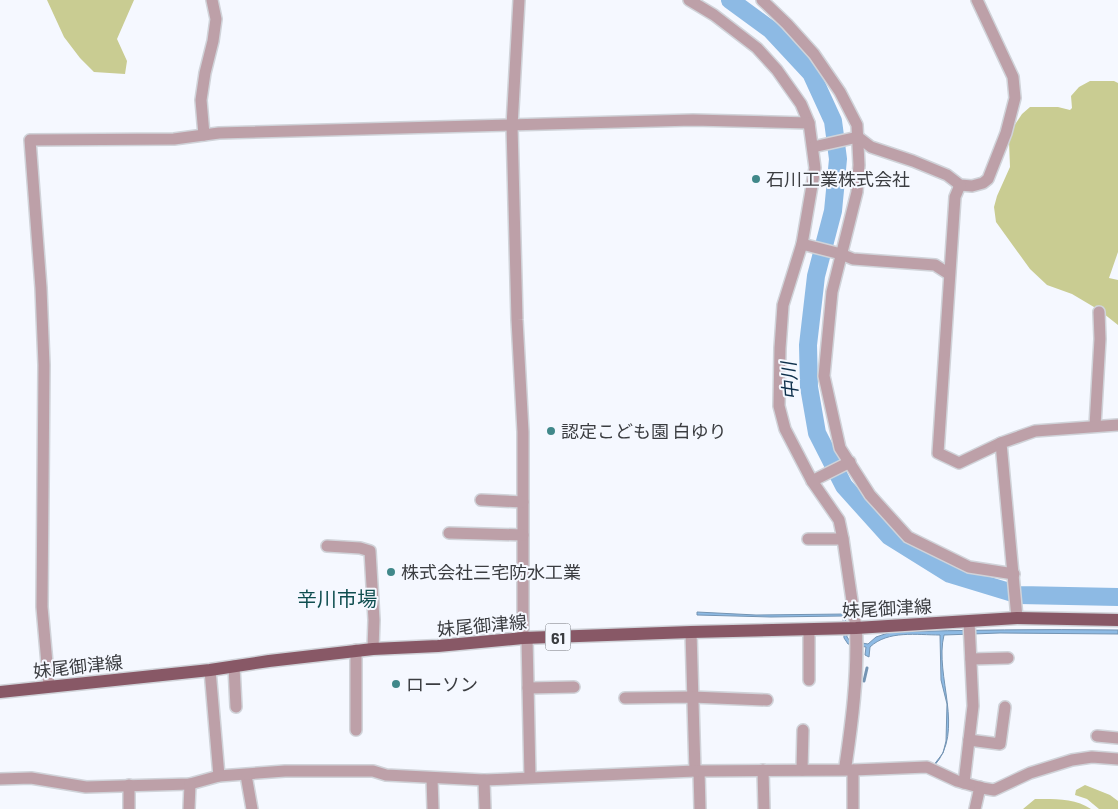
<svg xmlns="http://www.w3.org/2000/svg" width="1118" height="809" viewBox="0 0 1118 809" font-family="Barlow,'Noto Sans JP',sans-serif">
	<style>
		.forest { fill: #c9cc92 }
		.water { fill: #8dbae4; stroke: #7494b3 }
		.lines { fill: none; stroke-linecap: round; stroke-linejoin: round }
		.stream { stroke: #7494b3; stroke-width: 3 }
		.river { stroke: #8dbae4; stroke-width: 18 }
		.minor-casing { stroke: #d0d3d9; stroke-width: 14 }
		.tertiary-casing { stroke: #d0d3d9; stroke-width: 15 }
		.primary-casing { stroke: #d0d3d9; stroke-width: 15 }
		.minor { stroke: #bda0a8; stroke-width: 11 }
		.tertiary { stroke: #bda0a8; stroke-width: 12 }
		.primary { stroke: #885866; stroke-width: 12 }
		.poi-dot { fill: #40888a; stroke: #f5f8ff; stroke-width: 2 }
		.labels { text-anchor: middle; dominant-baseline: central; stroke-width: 4; stroke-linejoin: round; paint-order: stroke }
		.shield { fill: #f5f8ff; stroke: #73757a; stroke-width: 1 }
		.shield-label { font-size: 16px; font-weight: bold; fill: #3b3d41 }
		.poi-label { font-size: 18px; fill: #3b3d41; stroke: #f5f8ff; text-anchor: start }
		.street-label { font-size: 18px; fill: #3b3d41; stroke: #f5f8ff }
		.water-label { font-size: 19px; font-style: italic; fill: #0e304c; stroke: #f5f8ff }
		.quarter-label { font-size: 20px; fill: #0f4e50; stroke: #f5f8ff }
	</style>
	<rect width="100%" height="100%" fill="#f5f8ff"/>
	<g class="forest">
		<path d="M 47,0 L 134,0 L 117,39 L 127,61 L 125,74 L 94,72 L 80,58 L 64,37 Z"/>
		<path d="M 1090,81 L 1114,81 L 1118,83 L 1118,252 L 1109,278 L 1118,280 L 1118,325 L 1099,310 L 1072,294 L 1047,285 L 1030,269 L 996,222 L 994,207 L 997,196 L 1010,167 L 1009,141 L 1014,126 L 1022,114 L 1030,107 L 1058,107 L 1070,110 L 1072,108 L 1071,96 L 1079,87 Z"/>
		<path d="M 1085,785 L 1110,795 L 1118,801 L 1118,809 L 1099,809 L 1087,799 L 1075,795 L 1076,790 Z"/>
		<path d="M 1035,799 C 1054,799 1075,798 1091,809 L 1023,809 Z"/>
	</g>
	<path class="water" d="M 697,612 L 756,615 L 846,614 L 845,631 L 847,631 L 847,637 L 850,641 L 868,644 L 876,637 L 891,632 C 967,630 1042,629 1118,630 L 1118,634 L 1000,633 L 944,635 C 934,676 966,731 934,766 L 933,766 L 943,753 L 946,741 L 947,704 L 941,680 L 940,635 C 917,635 888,630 870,647 L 869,657 L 865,655 L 866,647 L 848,644 L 844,638 L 843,616 L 771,617 L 697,615 Z"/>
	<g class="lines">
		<path class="stream" d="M 864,681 L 867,668"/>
		<path class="river" d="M 730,0 L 771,30 L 811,73 L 833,121 L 838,159 L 833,211 L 816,276 L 808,345 L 809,387 L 817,433 L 844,486 L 889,536 L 950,574 L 1019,595 L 1118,597"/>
		<defs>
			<g id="minor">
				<path d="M 519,0 L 512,126 L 517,320 L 523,432 L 523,638"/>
				<path d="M 689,0 L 714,15 L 757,48 L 777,70 L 801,104 L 809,123 L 815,168 L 802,244 L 783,305 L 780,348 L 779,406 L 785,429 L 812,481 L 839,520 L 843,539 L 856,628"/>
				<path d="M 762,0 L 787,24 L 814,54 L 840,92 L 857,125 L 859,165 L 857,192 L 832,292 L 824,376 L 840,448 L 870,495 L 908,537 L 969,567 L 1014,574"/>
				<path d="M 204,135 L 201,100 L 205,73 L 213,41 L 216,19 L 212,0"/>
				<path d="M 813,147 L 858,137 L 871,147 L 913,161 L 947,175 L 960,185 L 972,186 L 983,183 L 988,179 L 1006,133 L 1015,98 L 1013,77 L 977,0"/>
				<path d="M 960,185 L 955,197 L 938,453 L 959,463 L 1001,443"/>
				<path d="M 802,244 L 841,254 L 853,259 L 935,265 L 949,274"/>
				<path d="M 1095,426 L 1100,339 L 1099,312"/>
				<path d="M 812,481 L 850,462"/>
				<path d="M 481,500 L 523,502"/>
				<path d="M 449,533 L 523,535"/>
				<path d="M 808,539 L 843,539"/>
				<path d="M 327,546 L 360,548 L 370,551 L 374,620 L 373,649"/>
				<path d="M 1017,618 L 1001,443 L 1035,431 L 1118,425"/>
				<path d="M 809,629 L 809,680"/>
				<path d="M 691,632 L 695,771"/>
				<path d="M 527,638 L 530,777"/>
				<path d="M 356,650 L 356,730"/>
				<path d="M 971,659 L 1008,658"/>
				<path d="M 234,666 L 236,707"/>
				<path d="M 210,670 L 219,776"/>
				<path d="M 49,686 L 42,607 L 44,365 L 41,288 L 30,140 L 174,139 L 219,133 L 693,120 L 809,123"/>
				<path d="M 528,688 L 574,687"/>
				<path d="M 625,698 L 692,697 L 767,700"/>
				<path d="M 1097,736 L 1118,738"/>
				<path d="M 969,740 L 1000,744 L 1005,707"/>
				<path d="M 763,770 L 764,809"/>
				<path d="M 802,770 L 803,730"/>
				<path d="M 699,771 L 700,809"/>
				<path d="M 246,775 L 252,809"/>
				<path d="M 432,778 L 433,809"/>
				<path d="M 0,779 L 31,778 L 86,787 L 190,784 L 219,776 L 285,771 L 373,771 L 386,775 L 484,780 L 695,771 L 853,770 L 927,767 L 957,781 L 982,788 L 994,790 L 1030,773 L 1072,760 L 1092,757 L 1118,759"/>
				<path d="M 484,780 L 485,809"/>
				<path d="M 964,783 L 973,706 L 969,621"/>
				<path d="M 129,809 L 129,785"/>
				<path d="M 189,809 L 190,784"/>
				<path d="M 853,809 L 853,770"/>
				<path d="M 975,809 L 980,787"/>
			</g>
			<path id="tertiary" d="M 845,769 C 852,722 858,676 856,628"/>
			<path id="primary" d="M 0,692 L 210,670 L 269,661 L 373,649 L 438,646 L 523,638 L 691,632 L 856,628 L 1017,618 L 1118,620"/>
		</defs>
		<use href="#minor" class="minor-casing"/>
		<use href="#tertiary" class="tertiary-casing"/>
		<use href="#primary" class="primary-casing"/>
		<use href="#minor" class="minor"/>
		<use href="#tertiary" class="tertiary"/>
		<use href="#primary" class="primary"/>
	</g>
	<g class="poi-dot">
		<circle cx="756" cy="179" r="5"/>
		<circle cx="551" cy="431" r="5"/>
		<circle cx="391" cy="572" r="5"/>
		<circle cx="396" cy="684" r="5"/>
	</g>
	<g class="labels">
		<rect class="shield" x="545.5" y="623.5" width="25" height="27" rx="4"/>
		<g class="shield-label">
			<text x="558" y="637">61</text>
		</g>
		<g class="poi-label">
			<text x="766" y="179">石川工業株式会社</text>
			<text x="561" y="431">認定こども園 白ゆり</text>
			<text x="401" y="572">株式会社三宅防水工業</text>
			<text x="406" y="684">ローソン</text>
		</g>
		<g class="street-label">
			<text transform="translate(887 608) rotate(-3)">妹尾御津線</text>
			<text transform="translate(482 625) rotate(-5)">妹尾御津線</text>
			<text transform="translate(78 666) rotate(-6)">妹尾御津線</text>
		</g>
		<g class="water-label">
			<text transform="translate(789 381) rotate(-94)">中川</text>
		</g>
		<g class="quarter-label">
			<text x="337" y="598">辛川市場</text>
		</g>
	</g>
</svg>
